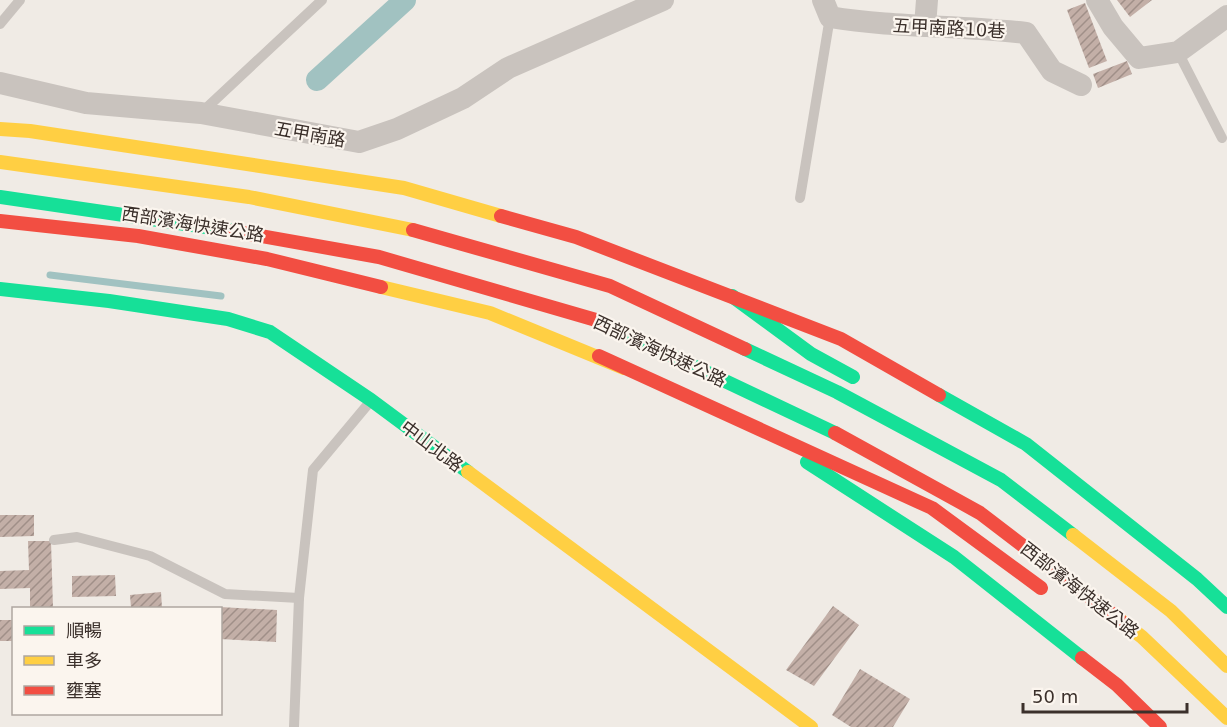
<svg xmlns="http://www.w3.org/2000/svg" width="1227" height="727" viewBox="0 0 1227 727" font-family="'DejaVu Sans','Noto Sans TC',sans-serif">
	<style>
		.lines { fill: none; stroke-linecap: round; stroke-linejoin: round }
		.stream { stroke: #a1c2c1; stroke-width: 7 }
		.canal { stroke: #a1c2c1; stroke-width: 22 }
		.building { fill: url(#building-hatch) }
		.lane { stroke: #c9c3be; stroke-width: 10 }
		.street { stroke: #c9c3be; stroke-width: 22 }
		.fast { stroke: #16e098; stroke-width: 14 }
		.slow { stroke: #ffcf43; stroke-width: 14 }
		.jam { stroke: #f24e42; stroke-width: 14 }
		.labels { text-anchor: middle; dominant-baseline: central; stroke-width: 4.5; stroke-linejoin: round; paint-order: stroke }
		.street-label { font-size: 18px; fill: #3b302b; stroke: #fbf5ee }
	</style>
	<defs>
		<pattern id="building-hatch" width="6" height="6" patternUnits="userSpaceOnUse" patternTransform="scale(1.5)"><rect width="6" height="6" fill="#c3afa7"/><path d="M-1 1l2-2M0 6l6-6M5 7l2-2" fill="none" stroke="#a08f88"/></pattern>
	</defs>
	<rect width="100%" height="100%" fill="#f0ebe5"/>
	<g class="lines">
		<path class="stream" d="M 50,275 L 221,296"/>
		<path class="canal" d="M 317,80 L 405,0"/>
	</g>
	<g class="building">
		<path d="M 1117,0 L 1152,0 L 1130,17 Z"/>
		<path d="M 1085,3 L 1107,61 L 1089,68 L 1067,10 Z"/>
		<path d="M 1127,61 L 1132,74 L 1098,88 L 1093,74 Z"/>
		<path d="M 0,515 L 34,515 L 34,536 L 0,537 Z"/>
		<path d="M 28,541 L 51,541 L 53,608 L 30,608 L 30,588 L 0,589 L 0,571 L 29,570 Z"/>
		<path d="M 115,575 L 116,596 L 72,597 L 72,576 Z"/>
		<path d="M 161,592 L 162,608 L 131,608 L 130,595 Z"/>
		<path d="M 833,606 L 859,625 L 814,686 L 786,670 Z"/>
		<path d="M 220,607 L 277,610 L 276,642 L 220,639 Z"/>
		<rect x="0" y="620" width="14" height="21"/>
		<path d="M 860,669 L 910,699 L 893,727 L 851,727 L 832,715 Z"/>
	</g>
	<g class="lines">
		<g class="lane">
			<path d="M 0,24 L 20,0"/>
			<path d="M 1178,52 L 1222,138"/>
			<path d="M 201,113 L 322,0"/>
			<path d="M 800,198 L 830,17"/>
			<path d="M 54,540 L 77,537 L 150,556 L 225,594 L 299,598"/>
			<path d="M 294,727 L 299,598 L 313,470 L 369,403"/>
		</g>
		<g class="street">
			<path d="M 823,0 L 830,17 C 895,28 961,25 1026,33 L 1052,71 L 1081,85"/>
			<path d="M 1097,0 L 1113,27 L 1139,58 L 1178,52 L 1227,16"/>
			<path d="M 925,26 L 927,0"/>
			<path d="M 0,83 L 86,103 L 201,113 L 359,142 L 397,129 L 463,98 L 508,68 L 663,0"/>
		</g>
		<g class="fast">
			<path d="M 0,197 L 233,231"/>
			<path d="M 0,289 L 109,301 L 228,319 L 270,332 L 371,400 L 468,472"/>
			<path d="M 732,296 L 811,354 L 853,377"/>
			<path d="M 611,327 L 835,433"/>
			<path d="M 745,349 L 837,392 L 1001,480 L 1073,535"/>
			<path d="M 939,395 L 1026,444 L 1197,579 L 1227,607"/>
			<path d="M 807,462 L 954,557 L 1082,658"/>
		</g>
		<g class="slow">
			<path d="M 0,129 L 30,131 L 404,188 L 501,216"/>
			<path d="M 0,162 L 249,197 L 413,230"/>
			<path d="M 381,287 L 490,313 L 624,368"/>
			<path d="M 468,472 L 811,727"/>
			<path d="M 1073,535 L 1171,611 L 1227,666"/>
			<path d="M 1120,620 L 1142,637 L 1227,718"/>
		</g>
		<g class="jam">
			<path d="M 501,216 L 576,237 L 841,339 L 939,395"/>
			<path d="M 0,221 L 138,236 L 267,259 L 381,287"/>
			<path d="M 413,230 L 610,286 L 745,349"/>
			<path d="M 233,231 L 379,257 L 596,320 L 611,327"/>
			<path d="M 599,356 L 932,508 L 1041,588"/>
			<path d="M 835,433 L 980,513 L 1120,620"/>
			<path d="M 1082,658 L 1117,685 L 1160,727"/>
		</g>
	</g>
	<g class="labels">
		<g class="street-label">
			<text transform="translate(949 28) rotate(3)">五甲南路10巷</text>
			<text transform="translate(310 134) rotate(10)">五甲南路</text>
			<text transform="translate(193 224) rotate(9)">西部濱海快速公路</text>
			<text transform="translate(660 351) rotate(25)">西部濱海快速公路</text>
			<text transform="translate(432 446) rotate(37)">中山北路</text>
			<text transform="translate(1080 590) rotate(38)">西部濱海快速公路</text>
		</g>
	</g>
	<rect x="12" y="607" width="210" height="108" fill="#fbf5ee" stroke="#aea6a0" stroke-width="1.5"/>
	<rect x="24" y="626" width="30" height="9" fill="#16e098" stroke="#aea6a0" stroke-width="1.5"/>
	<text x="66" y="637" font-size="18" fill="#3b302b">順暢</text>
	<rect x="24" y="656" width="30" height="9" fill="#ffcf43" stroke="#aea6a0" stroke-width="1.5"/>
	<text x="66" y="667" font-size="18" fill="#3b302b">車多</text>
	<rect x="24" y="686" width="30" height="9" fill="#f24e42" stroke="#aea6a0" stroke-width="1.5"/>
	<text x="66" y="697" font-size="18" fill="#3b302b">壅塞</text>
	<path d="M1023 703v9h164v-9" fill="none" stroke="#3b302b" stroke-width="3"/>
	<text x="1032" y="703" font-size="18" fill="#3b302b" stroke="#fbf5ee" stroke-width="4.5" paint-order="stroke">50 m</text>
</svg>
